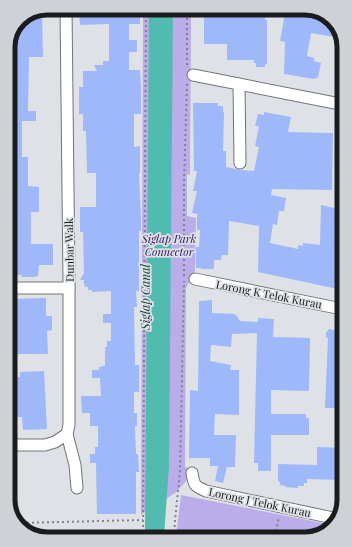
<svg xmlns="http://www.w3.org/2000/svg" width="352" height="547" viewBox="0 0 352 547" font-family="'Playfair Display',serif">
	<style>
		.green { fill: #bbacea }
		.water { fill: #51bbaf }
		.building { fill: #9eb8fa }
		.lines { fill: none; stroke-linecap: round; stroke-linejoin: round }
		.minor-casing { stroke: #707477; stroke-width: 13 }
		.path { stroke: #808386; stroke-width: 2; stroke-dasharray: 2 3; stroke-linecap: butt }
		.minor { stroke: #fff; stroke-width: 11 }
		.labels { text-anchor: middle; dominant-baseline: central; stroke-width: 3.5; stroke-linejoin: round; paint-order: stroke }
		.park-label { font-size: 11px; font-style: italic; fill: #321161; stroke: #dee2e6 }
		.street-label { font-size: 11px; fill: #1a1c1d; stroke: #dee2e6 }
		.water-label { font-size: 12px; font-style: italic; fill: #14443f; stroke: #dee2e6 }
		.rim { fill: none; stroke: #1a1c1d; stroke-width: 5 }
	</style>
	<rect width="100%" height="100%" fill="#dee2e6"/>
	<g class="green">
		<path d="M 143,8 L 191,8 C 191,64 190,119 190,175 L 187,174 L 187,216 L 196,218 L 195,270 L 186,288 L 185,467 L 191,469 L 190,477 L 175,493 L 141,515 Z"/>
		<path d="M 181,495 L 333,525 L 322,535 L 176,537 Z"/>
	</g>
	<path class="water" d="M 149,8 L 173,8 L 169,466 L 164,537 L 145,537 Z"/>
	<g class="building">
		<path d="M 204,8 L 266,8 L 265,20 L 267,20 L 267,64 L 265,64 L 265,67 L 256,67 L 256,63 L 254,63 L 254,60 L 227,60 L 227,44 L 204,44 Z"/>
		<path d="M 286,8 L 327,16 L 340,30 L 340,38 L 311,33 L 307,56 L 314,58 L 314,61 L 321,63 L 318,77 L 314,79 L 284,74 L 285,42 L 280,41 Z"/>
		<path d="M 42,10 L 43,57 L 29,57 L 28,111 L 36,111 L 36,121 L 22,121 L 22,157 L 28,157 L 28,186 L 39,187 L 39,212 L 31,212 L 31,244 L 53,244 L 53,265 L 39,265 L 38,276 L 36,276 L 36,277 L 21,277 L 22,275 L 10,275 L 8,44 L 21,18 Z"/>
		<path d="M 140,10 L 140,24 L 129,24 L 129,40 L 137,40 L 137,52 L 129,52 L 129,70 L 140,70 L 141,87 L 141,114 L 134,114 L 134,147 L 140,146 L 140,173 L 139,173 L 141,219 L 141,231 L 139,231 L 139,291 L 136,291 L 137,307 L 134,307 L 135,365 L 139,365 L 139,392 L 134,392 L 134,413 L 137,413 L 137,426 L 135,426 L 136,454 L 138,454 L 139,472 L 136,472 L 136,514 L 97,514 L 96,463 L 90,463 L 90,454 L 95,454 L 95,447 L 98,447 L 98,426 L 90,426 L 90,413 L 82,413 L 81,396 L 101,396 L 100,378 L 92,378 L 92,370 L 99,370 L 99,367 L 101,367 L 101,366 L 105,366 L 105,347 L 107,347 L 107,341 L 111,341 L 111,323 L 103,323 L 103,314 L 111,314 L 111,291 L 92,292 L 92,290 L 88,290 L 88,287 L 85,287 L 85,285 L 84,285 L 84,280 L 80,280 L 84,273 L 83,232 L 80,232 L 80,207 L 96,207 L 96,173 L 87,173 L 86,131 L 83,131 L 83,114 L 79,114 L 79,87 L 83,87 L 83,71 L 97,71 L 94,65 L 103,65 L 103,61 L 109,61 L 109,24 L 80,25 L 79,11 Z"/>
		<path d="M 193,103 L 218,103 L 218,106 L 223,106 L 223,112 L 224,112 L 223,151 L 226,151 L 226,167 L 240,170 L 254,171 L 259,147 L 255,146 L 259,126 L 255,126 L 258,114 L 264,115 L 264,112 L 291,117 L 288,132 L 333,133 L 332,190 L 272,189 L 271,195 L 286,198 L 284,211 L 279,211 L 277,225 L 273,224 L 270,243 L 298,249 L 298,245 L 303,246 L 303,243 L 320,245 L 321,205 L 339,209 L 338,238 L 342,238 L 342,290 L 258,272 L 259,226 L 229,221 L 228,255 L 222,255 L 221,260 L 214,260 L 214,269 L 201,269 L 201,268 L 196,268 L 196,247 L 199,247 L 200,230 L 197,230 L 197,214 L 192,213 L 197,191 L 193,191 L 197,171 L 194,171 Z"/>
		<path d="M 46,298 L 46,316 L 52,316 L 52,330 L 47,331 L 48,354 L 15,354 L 13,299 Z"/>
		<path d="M 212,300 L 212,313 L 234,314 L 237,316 L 240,321 L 258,322 L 258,318 L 274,319 L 273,337 L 310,338 L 309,391 L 271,390 L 271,414 L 306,414 L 306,418 L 309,418 L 309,435 L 271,435 L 271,471 L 258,471 L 258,463 L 254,463 L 257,333 L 232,334 L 231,347 L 211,345 L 210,361 L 231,365 L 230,370 L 239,370 L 239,415 L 215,414 L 214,435 L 236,435 L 235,467 L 227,467 L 223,483 L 215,481 L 218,466 L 210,466 L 210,458 L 189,458 L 190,390 L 198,391 L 199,301 Z"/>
		<path d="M 329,329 L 338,331 L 338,335 L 342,335 L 343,408 L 325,408 L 328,338 L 326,337 L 326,333 Z"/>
		<path d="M 44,371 L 47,429 L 23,430 L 22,417 L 11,417 L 11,377 L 20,377 L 20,372 Z"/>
		<path d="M 317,447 L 343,448 L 343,480 L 307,479 L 307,483 L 304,483 L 304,486 L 298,486 L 298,488 L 285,487 L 286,486 L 280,485 L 280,482 L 278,481 L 278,464 L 317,465 Z"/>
	</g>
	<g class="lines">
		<defs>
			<g id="minor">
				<path d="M 193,75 L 340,104"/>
				<path d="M 239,84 L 240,163"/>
				<path d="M 195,279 L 342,309"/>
				<path d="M 10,288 L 69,288"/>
				<path d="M 67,434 L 75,465 L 77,488"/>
				<path d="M 12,445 L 45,445 L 55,442 L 67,434 L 69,425 L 69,280 L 66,8"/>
				<path d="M 192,473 C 194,485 194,486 206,491 L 338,519"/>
			</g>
		</defs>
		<use href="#minor" class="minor-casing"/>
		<g class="path">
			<path d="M 187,8 L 187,66"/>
			<path d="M 184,276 L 184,184 L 187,83"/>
			<path d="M 17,523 L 143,520"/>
			<path d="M 275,536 L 279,517"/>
			<path d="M 143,537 L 146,8"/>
			<path d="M 174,537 L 175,520 L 180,472 L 184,281"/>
		</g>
		<use href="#minor" class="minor"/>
	</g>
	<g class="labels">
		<g class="park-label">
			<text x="169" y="238">Siglap Park<tspan x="169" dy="13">Connector</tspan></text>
		</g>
		<g class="street-label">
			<text transform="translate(69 250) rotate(-91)">Dunbar Walk</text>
			<text transform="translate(269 294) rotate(11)">Lorong K Telok Kurau</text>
			<text transform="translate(260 502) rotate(12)">Lorong J Telok Kurau</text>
		</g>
		<g class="water-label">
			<text transform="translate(145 297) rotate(-90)">Siglap Canal</text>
		</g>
	</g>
	<path d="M0 0H352V547H0ZM47 15H305A32 32 0 0 1 337 47V500A32 32 0 0 1 305 532H47A32 32 0 0 1 15 500V47A32 32 0 0 1 47 15Z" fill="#ced2d6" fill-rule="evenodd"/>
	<path class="rim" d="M47 15H305A32 32 0 0 1 337 47V500A32 32 0 0 1 305 532H47A32 32 0 0 1 15 500V47A32 32 0 0 1 47 15Z"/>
</svg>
